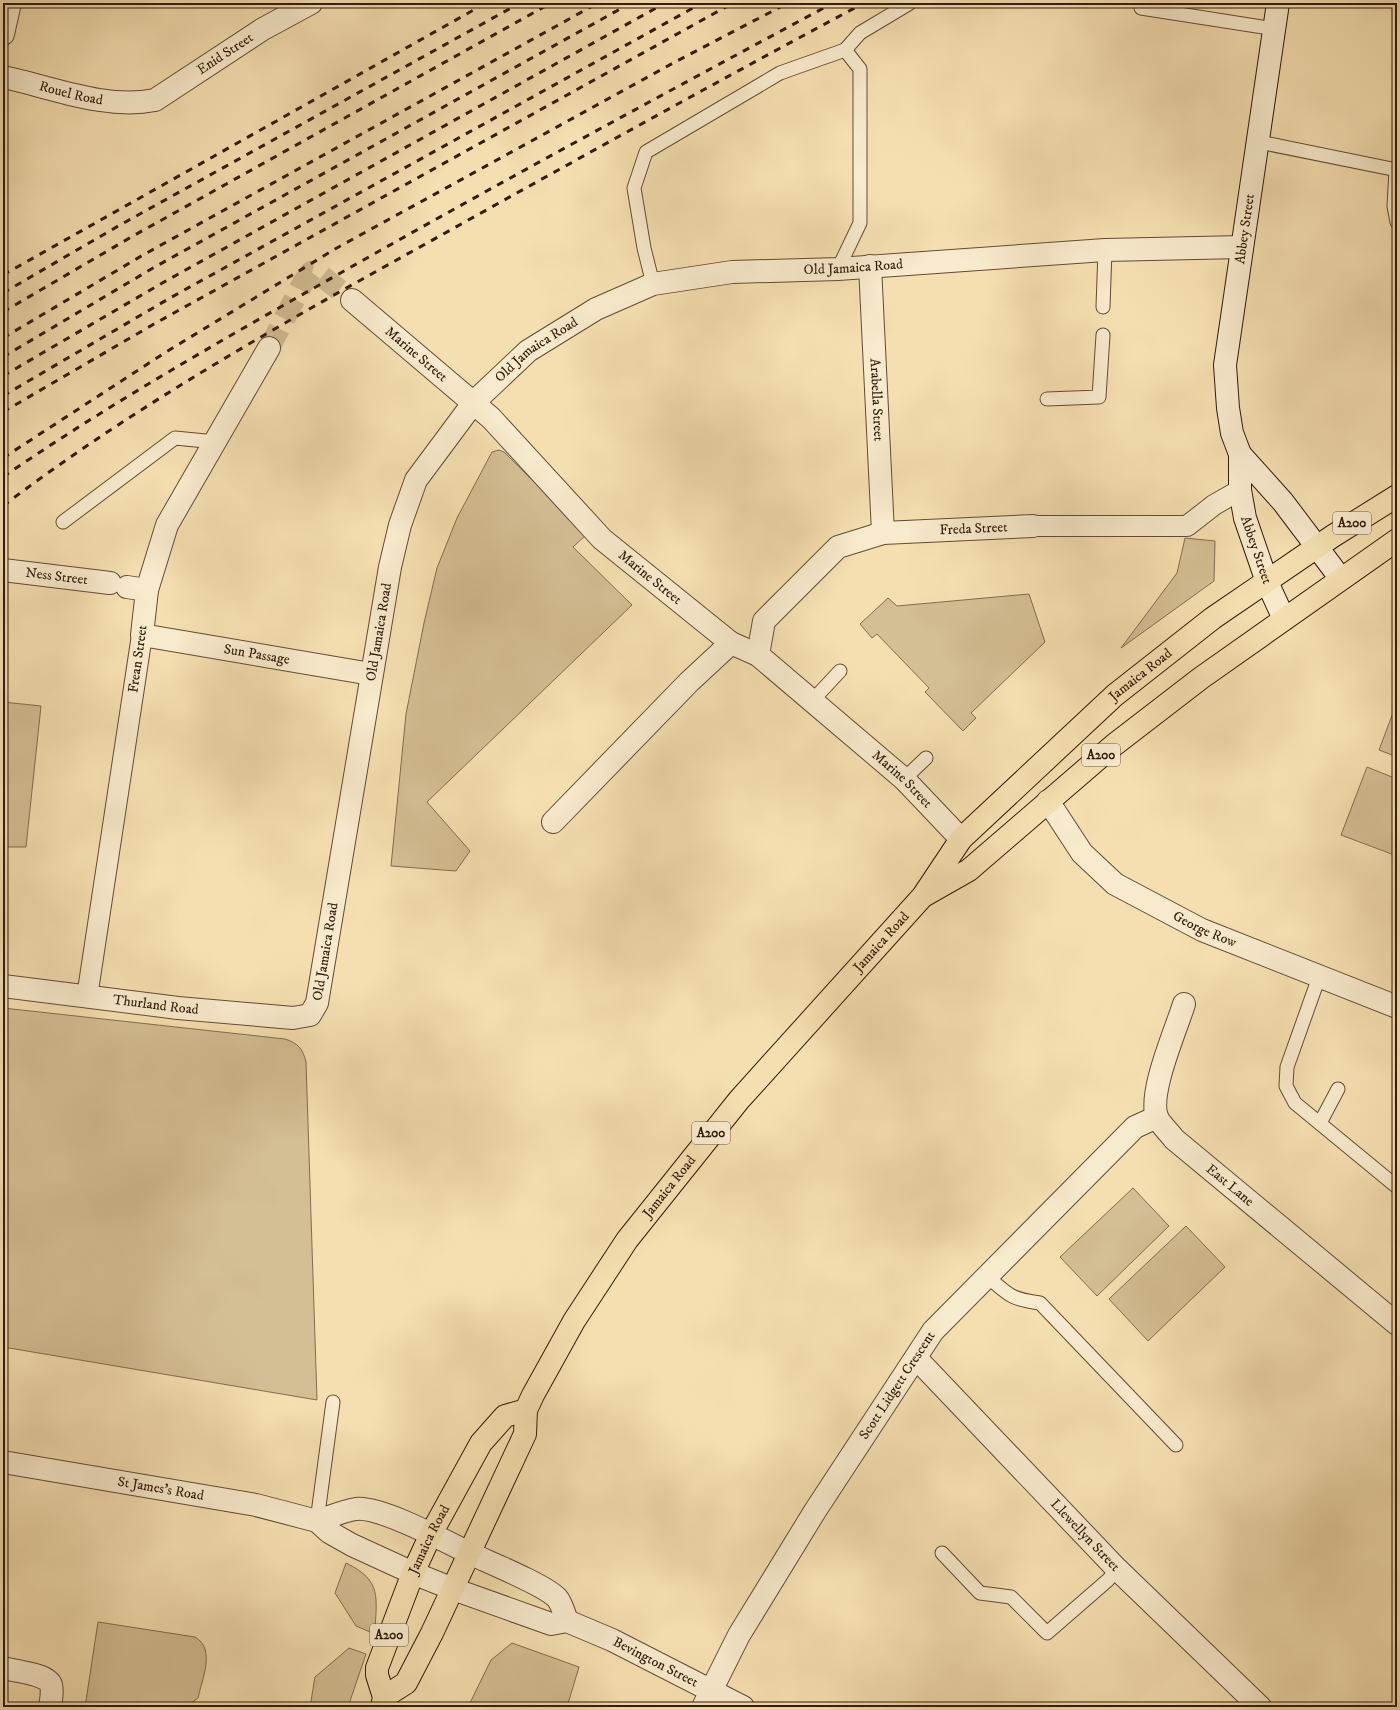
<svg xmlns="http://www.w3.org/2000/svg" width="1400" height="1710" viewBox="0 0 1400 1710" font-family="'IM FELL DW Pica',serif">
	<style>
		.green { fill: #d4be93; stroke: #826c4e }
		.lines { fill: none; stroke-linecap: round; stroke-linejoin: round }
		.minor-tunnel { stroke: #ceb88e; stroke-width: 22; stroke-dasharray: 22 11; stroke-linecap: butt }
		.service-casing { stroke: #624c32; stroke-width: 15 }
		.pedestrian-casing { stroke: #624c32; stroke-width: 22 }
		.minor-casing { stroke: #624c32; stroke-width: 24 }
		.tertiary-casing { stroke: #624c32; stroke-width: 24 }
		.secondary-casing { stroke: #311b08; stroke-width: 24 }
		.primary-casing { stroke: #311b08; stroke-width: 24 }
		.service { stroke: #f8eacc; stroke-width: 13 }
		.pedestrian { stroke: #f8eacc; stroke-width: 20 }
		.minor { stroke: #f8eacc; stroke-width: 22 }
		.tertiary { stroke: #f8eacc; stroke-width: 22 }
		.secondary { stroke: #f8eacc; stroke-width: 22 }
		.primary { stroke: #f5dfb0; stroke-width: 22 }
		.rail { stroke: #311b08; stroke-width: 3; stroke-dasharray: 7 7; stroke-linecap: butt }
		.labels { text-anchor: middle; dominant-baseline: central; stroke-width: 3; stroke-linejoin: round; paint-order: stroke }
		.shield { fill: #f8eacc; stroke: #6d5943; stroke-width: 1 }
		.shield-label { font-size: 13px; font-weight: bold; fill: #311b08 }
		.street-label { font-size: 14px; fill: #311b08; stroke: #f8eacc }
	</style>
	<rect width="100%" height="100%" fill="#f5dfb0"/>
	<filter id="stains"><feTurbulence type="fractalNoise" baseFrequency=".005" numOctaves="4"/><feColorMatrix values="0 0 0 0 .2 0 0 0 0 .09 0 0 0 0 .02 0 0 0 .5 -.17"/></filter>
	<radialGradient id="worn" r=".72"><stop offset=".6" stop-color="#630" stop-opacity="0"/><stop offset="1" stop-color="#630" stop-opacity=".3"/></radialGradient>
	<g class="green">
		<path d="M 499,450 L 504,452 L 587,534 L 573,547 L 632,605 L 427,802 L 470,851 L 456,871 L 391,866 L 406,714 L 424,623 L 437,568 L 457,518 L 492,452 Z"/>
		<path d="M 1185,538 L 1215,541 L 1214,581 L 1121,648 L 1177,573 Z"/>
		<path d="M 1029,594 L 1045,642 L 971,713 L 976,718 L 963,731 L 925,692 L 929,688 L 877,634 L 872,638 L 860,624 L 888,598 L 897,606 Z"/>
		<path d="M 3,702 L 41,706 L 26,847 L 3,847 Z"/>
		<path d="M 1397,702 L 1397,757 L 1379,750 Z"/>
		<path d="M 1367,767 L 1397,779 L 1397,856 L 1341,835 Z"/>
		<path d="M 3,1008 L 285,1039 C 298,1043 303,1049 306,1062 L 317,1400 L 3,1347 Z"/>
		<path d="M 1133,1188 L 1169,1226 L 1097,1296 L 1060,1257 Z"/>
		<path d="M 1186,1226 L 1225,1267 L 1148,1341 L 1109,1299 Z"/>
		<path d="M 346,1563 C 383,1581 376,1597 375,1634 L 356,1626 L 335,1593 Z"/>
		<path d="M 98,1622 L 195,1637 C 216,1649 202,1679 198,1698 L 186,1707 L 85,1707 Z"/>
		<path d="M 512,1643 L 579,1667 L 567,1707 L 468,1707 L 491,1660 Z"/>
		<path d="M 349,1648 L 366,1654 L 348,1707 L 310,1707 L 315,1677 Z"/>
	</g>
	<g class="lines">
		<path class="minor-tunnel" d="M 269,348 L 303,283 L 311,272 L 319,274 L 352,300"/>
		<defs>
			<g id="service">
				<path d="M 1142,3 L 1141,8 L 1275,29"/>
				<path d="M 1259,142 L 1397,170"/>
				<path d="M 1396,170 L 1394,206 L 1397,222"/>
				<path d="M 838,269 L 860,223 L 860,69 L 845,50 L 860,33 L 910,3"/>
				<path d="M 653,284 L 644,248 L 634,188 L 646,152 L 780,73 L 845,50"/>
				<path d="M 1103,307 L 1105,250"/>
				<path d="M 1047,399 L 1099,397 L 1103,335"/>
				<path d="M 63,522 L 175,438 L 216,442"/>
				<path d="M 812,701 L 840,671"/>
				<path d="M 904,779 L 926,758"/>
				<path d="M 1319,977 L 1287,1067 L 1286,1086 L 1295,1103 L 1397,1187"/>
				<path d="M 1320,1123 L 1338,1089"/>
				<path d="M 988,1277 C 1010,1296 1011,1299 1040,1303 L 1176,1445"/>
				<path d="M 317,1521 L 333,1402"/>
				<path d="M 942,1553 L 980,1593 L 1011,1597 L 1047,1633 L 1108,1580 L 1117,1569"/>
			</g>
			<g id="pedestrian">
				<path d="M 1033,526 L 1187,526 L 1214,505 L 1240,490"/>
				<path d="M 87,997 L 142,635"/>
			</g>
			<g id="minor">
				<path d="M 3,34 L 10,3"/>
				<path id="s1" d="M 3,77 C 52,87 105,110 155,100 L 263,29 L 311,3"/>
				<path id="s2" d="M 870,266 L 883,533"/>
				<path id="s3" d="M 352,300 L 491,418 L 602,539 L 731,643 L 758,655 L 904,779 L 961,839"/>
				<path id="s4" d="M 269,348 L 167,525 L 147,590 L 142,635 L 371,674"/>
				<path id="s5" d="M 3,570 L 110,583"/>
				<path d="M 127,587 L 147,590"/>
				<path id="s6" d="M 758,655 L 764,621 L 838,547 L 883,533 L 1033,526"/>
				<path id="s7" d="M 1048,801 L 1082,853 L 1115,884 L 1202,930 L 1397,1007"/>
				<path d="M 553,822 L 689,682 L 731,643"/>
				<path id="s8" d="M 3,986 L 178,1008 L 293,1018 L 310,1015 L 317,1003 L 390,567 L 400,525 L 416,480 L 474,402 L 528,351 L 596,309 L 653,284 L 732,272 L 838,269 L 1105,250 L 1242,247"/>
				<path id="s9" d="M 1184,1004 C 1176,1030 1148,1093 1157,1117 C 1160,1124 1169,1132 1174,1139 L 1397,1324"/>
				<path id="s10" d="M 916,1358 L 1117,1569 L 1260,1707"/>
				<path d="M 469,1553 C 488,1562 545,1585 557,1598 C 562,1604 564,1613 567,1621"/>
				<path id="s11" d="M 453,1589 L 551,1624 L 567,1621 L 612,1640 L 743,1707"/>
				<path d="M 3,1668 C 14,1671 48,1674 51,1685 C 53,1693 51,1700 50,1707"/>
				<path id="s12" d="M 703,1707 L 739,1635 L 815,1511 L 933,1331 L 1135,1127 L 1157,1117"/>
			</g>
			<g id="tertiary">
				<path id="s13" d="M 3,1462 L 256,1505 L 317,1521 L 329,1532 L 352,1545 L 413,1573 L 453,1589"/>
				<path d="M 317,1521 C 330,1517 343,1511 356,1509 C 380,1506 445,1541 469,1553"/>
			</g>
			<g id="secondary">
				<path id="s14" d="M 1278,3 L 1225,365 L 1228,408 L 1232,433 L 1240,454 L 1240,490 L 1245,518 L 1267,582 L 1284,619"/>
				<path d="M 1240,454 L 1283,502 L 1341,579"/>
			</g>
			<g id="primary">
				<path d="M 925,895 L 969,870 L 1114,745 L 1201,678 L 1397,540"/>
				<path id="s15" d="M 384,1697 L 406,1683 L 432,1633 L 525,1434 L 526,1410 L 533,1395 L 574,1321 L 627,1240 L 739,1100 L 923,896 L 961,839 L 1115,695 L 1213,618 L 1333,536 L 1397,496"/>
				<path id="s16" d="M 382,1707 L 384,1697 L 377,1675 L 377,1668 L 413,1573 L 431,1534 L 481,1443 L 505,1416 L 526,1410"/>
			</g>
		</defs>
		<use href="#service" class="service-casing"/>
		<use href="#pedestrian" class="pedestrian-casing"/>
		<use href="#minor" class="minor-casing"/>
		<use href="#tertiary" class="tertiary-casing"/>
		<use href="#secondary" class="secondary-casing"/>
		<use href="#primary" class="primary-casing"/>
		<use href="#service" class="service"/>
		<use href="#pedestrian" class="pedestrian"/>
		<use href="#minor" class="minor"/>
		<use href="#tertiary" class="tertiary"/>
		<use href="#secondary" class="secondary"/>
		<use href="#primary" class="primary"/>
		<g class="rail">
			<path d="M 3,275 L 486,3"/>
			<path d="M 3,293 L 120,225 L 520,3"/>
			<path d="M 3,312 L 133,236 L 551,3"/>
			<path d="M 3,338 L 143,255 L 598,3"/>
			<path d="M 3,357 L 153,268 L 631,3"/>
			<path d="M 3,376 L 164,282 L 665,3"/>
			<path d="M 3,396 L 170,298 L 702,3"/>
			<path d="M 3,412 L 154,324 L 733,3"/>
			<path d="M 3,458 L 166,352 L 335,249 L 675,62 L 788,3"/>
			<path d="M 3,477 C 112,402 229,336 344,271 C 506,179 669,91 833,3"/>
			<path d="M 3,506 C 136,405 283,323 429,242 C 574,161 718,81 864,3"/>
		</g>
	</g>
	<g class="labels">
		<g class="shield">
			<rect x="1333" y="512" width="38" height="22" rx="3"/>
			<rect x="1082" y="744" width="38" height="22" rx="3"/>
			<rect x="692" y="1122" width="38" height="22" rx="3"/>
			<rect x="370" y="1624" width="38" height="22" rx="3"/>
		</g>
		<g class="shield-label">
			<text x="1352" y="523">A200</text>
			<text x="1101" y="755">A200</text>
			<text x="711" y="1133">A200</text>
			<text x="389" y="1635">A200</text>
		</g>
		<g class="street-label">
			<text stroke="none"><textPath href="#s1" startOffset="239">Enid Street</textPath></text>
			<text stroke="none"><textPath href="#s1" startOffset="70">Rouel Road</textPath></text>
			<text transform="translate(1245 229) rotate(-82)">Abbey Street</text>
			<text stroke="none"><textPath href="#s8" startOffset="1371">Old Jamaica Road</textPath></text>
			<text stroke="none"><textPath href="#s8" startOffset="1035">Old Jamaica Road</textPath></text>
			<text stroke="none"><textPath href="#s3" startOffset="84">Marine Street</textPath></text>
			<text stroke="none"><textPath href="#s2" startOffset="134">Arabella Street</textPath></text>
			<text stroke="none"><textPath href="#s6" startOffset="277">Freda Street</textPath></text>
			<text stroke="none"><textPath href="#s14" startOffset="555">Abbey Street</textPath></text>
			<text stroke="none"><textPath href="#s5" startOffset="54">Ness Street</textPath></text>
			<text stroke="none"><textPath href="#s3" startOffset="408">Marine Street</textPath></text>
			<text stroke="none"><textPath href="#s8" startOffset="699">Old Jamaica Road</textPath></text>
			<text stroke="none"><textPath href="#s4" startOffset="434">Sun Passage</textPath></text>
			<text transform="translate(138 659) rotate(-82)">Frean Street</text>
			<text stroke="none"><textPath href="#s15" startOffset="1290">Jamaica Road</textPath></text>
			<text stroke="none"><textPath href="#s3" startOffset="732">Marine Street</textPath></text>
			<text stroke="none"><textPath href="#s7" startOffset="208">George Row</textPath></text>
			<text stroke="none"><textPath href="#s15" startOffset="916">Jamaica Road</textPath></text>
			<text stroke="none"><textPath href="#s8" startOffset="375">Old Jamaica Road</textPath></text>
			<text stroke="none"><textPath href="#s8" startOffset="154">Thurland Road</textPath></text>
			<text stroke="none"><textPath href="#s9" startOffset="218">East Lane</textPath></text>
			<text stroke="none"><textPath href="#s15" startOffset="592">Jamaica Road</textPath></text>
			<text stroke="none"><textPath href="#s12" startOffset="376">Scott Lidgett Crescent</textPath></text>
			<text stroke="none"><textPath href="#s13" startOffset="160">St James's Road</textPath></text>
			<text stroke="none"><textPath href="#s10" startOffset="245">Llewellyn Street</textPath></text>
			<text stroke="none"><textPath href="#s16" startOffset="179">Jamaica Road</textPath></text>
			<text stroke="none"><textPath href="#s11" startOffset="218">Bevington Street</textPath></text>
		</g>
	</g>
	<rect width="1400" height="1710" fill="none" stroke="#f5dfb0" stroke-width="16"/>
	<rect x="4" y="4" width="1392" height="1702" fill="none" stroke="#311b08" stroke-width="2"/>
	<rect x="8" y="8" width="1384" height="1694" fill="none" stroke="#311b08"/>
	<rect width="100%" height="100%" filter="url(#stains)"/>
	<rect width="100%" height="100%" fill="url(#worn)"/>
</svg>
